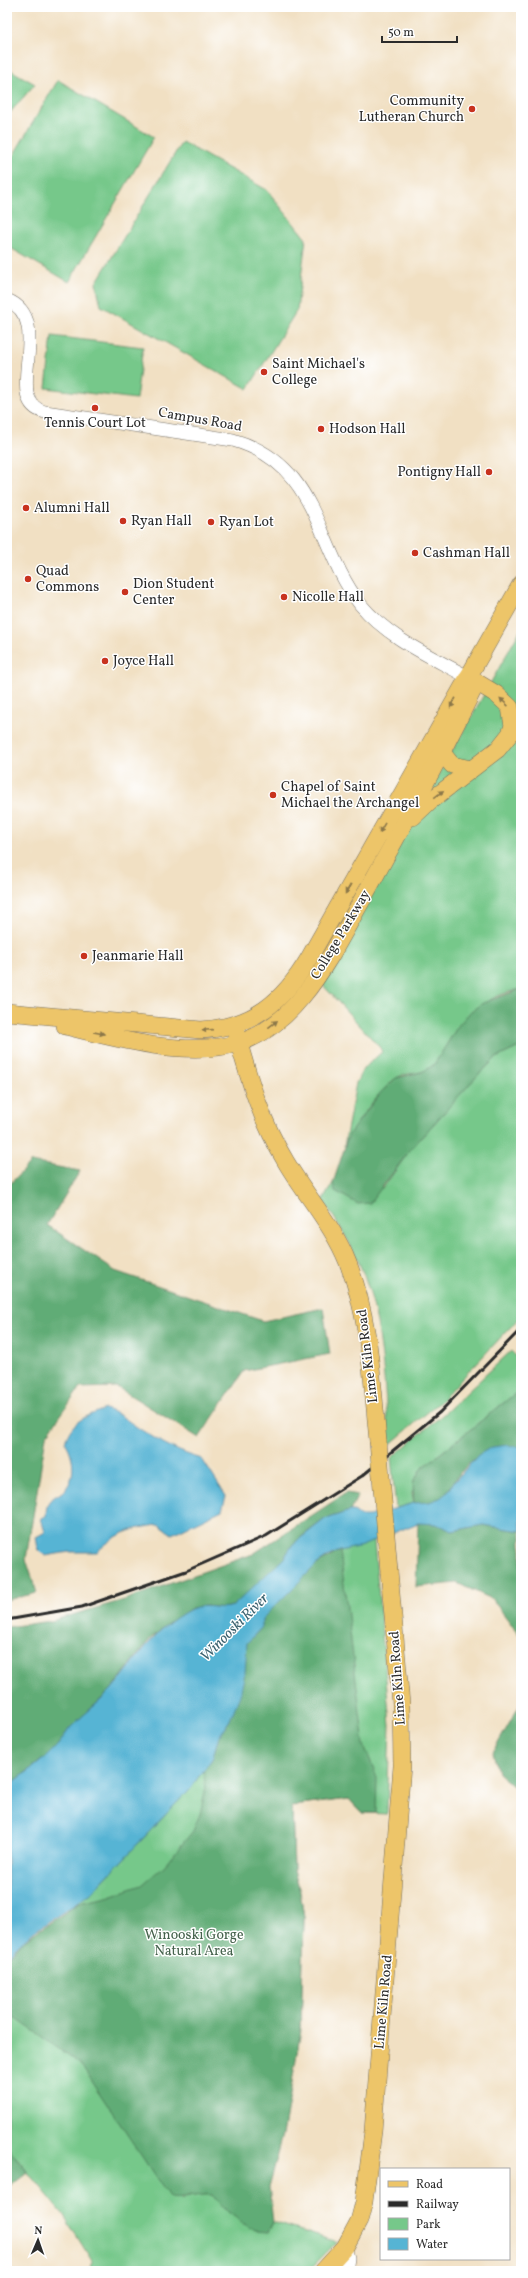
<svg xmlns="http://www.w3.org/2000/svg" width="528" height="2278" viewBox="0 0 528 2278" font-family="Vollkorn,serif">
	<style>
		.green { fill: #76c88a; stroke: #507a5a }
		.forest { fill: #60ac76; stroke: #466c50 }
		.water { fill: #56b4d4; stroke: #407080 }
		.lines { fill: none; stroke-linecap: round; stroke-linejoin: round }
		.minor-casing { stroke: #706a60; stroke-width: 14 }
		.major-casing { stroke: #706a60; stroke-width: 18 }
		.minor { stroke: #fff; stroke-width: 13 }
		.major { stroke: #edc569; stroke-width: 17 }
		.rail { stroke: #2b2b2b; stroke-width: 3 }
		.major-bridge-casing { stroke: #706a60; stroke-width: 18; stroke-linecap: butt }
		.major-bridge { stroke: #edc569; stroke-width: 17 }
		.oneway { fill: #8c784a }
		.poi-dot { fill: #c8321e; stroke: #fff; stroke-width: 1.5 }
		.labels { text-anchor: middle; dominant-baseline: central; stroke-width: 3; stroke-linejoin: round; paint-order: stroke }
		.poi-label { font-size: 14px; fill: #2b2b2b; stroke: #fff; text-anchor: start }
		.street-label { font-size: 14px; fill: #2b2b2b; stroke: #fff }
		.park-label { font-size: 14px; fill: #45624c; stroke: #fff }
		.water-label { font-size: 15px; font-style: italic; fill: #3c626f; stroke: #fff }
	</style>
	<rect width="100%" height="100%" fill="#fff"/>
	<filter id="ink" filterUnits="userSpaceOnUse"><feTurbulence type="fractalNoise" baseFrequency=".025" numOctaves="2"/><feDisplacementMap in="SourceGraphic" scale="8" xChannelSelector="R" yChannelSelector="G"/><feConvolveMatrix kernelMatrix="1 2 1 2 8 2 1 2 1" color-interpolation-filters="sRGB"/></filter>
	<filter id="wash" filterUnits="userSpaceOnUse"><feTurbulence type="fractalNoise" baseFrequency=".012" numOctaves="4" result="noise"/><feDisplacementMap in="SourceGraphic" scale="16" xChannelSelector="R" yChannelSelector="G"/><feGaussianBlur stdDeviation="0.9" result="paint"/><feColorMatrix in="noise" values="0 0 0 0 0 0 0 0 0 0 0 0 0 0 0 0 0 1.4 0 .05"/><feComposite in="paint" operator="in"/></filter>
	<g filter="url(#wash)">
		<rect width="100%" height="100%" fill="#f1e0c3"/>
		<g class="green">
			<path d="M 7,68 L 35,84 L 7,116 Z"/>
			<path d="M 58,80 L 154,137 L 69,282 L 7,246 L 7,166 Z"/>
			<path d="M 182,142 L 267,190 L 306,239 L 297,310 L 248,389 L 101,306 L 96,283 Z"/>
			<path d="M 52,336 L 143,347 L 136,399 L 46,388 Z"/>
			<path d="M 521,629 L 521,989 C 498,993 470,1008 457,1028 C 449,1039 443,1053 434,1064 C 424,1076 410,1071 398,1077 C 383,1085 350,1130 344,1146 L 356,1083 L 363,1069 L 383,1051 L 321,983 Z"/>
			<path d="M 521,1046 L 521,1316 L 440,1402 L 389,1445 C 384,1387 384,1324 362,1270 C 352,1245 337,1222 323,1200 L 333,1183 L 336,1191 L 383,1188 L 410,1150 L 477,1076 L 496,1058 Z"/>
			<path d="M 511,1351 L 517,1357 L 521,1357 L 521,1389 L 421,1469 L 412,1493 L 414,1503 L 396,1508 L 391,1458 L 447,1411 Z"/>
			<path d="M 374,1541 L 390,1725 L 387,1814 L 362,1813 L 349,1799 L 292,1806 L 294,1871 L 300,1892 L 304,1918 L 301,2030 L 72,2058 L 80,2064 L 181,2199 L 199,2194 L 212,2195 L 228,2212 L 268,2232 L 273,2222 L 337,2242 L 308,2271 L 91,2271 L 92,2261 L 63,2214 L 7,2146 L 7,1958 L 95,1889 L 188,1791 L 212,1759 L 219,1736 L 340,1551 Z"/>
		</g>
		<g class="forest">
			<path d="M 521,989 L 521,1046 L 496,1058 L 477,1076 L 410,1150 L 370,1203 L 358,1204 L 335,1191 L 333,1183 L 349,1134 L 381,1092 L 396,1078 L 422,1072 L 434,1065 L 458,1026 L 471,1011 L 483,1003 Z"/>
			<path d="M 31,1162 L 80,1171 L 47,1225 L 115,1271 L 263,1321 L 323,1308 L 330,1354 L 244,1371 L 199,1438 L 117,1387 L 80,1388 L 46,1436 L 26,1559 L 37,1593 L 7,1600 L 7,1187 Z"/>
			<path d="M 521,1389 L 521,1447 C 491,1443 471,1457 454,1481 C 450,1488 448,1493 441,1498 C 433,1503 423,1502 414,1503 L 413,1483 L 421,1469 Z"/>
			<path d="M 346,1493 L 358,1495 L 350,1511 L 325,1519 L 305,1534 L 293,1544 L 284,1558 L 263,1580 L 233,1606 L 222,1608 L 206,1606 L 192,1608 L 169,1623 L 150,1639 L 111,1690 L 69,1729 L 58,1745 L 47,1756 L 7,1787 L 7,1627 L 51,1621 L 124,1600 L 253,1554 Z"/>
			<path d="M 418,1523 L 436,1524 L 453,1531 L 483,1525 L 521,1531 L 521,1637 L 492,1599 L 457,1583 L 416,1587 Z"/>
			<path d="M 340,1551 L 364,1745 L 377,1777 L 376,1813 L 362,1813 L 349,1799 L 292,1806 L 294,1871 L 300,1892 L 304,1918 L 301,2030 L 283,2135 L 269,2187 L 273,2222 L 268,2232 L 254,2231 L 228,2212 L 212,2195 C 197,2194 184,2199 169,2197 L 80,2064 L 7,2012 L 7,1958 L 23,1941 L 79,1903 L 107,1897 L 142,1885 L 164,1866 L 193,1831 L 200,1814 L 206,1787 L 203,1771 L 212,1759 L 219,1736 L 230,1720 L 247,1643 L 262,1627 L 262,1619 L 267,1613 L 316,1565 Z"/>
			<path d="M 521,1703 L 521,1793 L 498,1773 L 493,1752 Z"/>
			<path d="M 7,2146 L 28,2172 L 7,2189 Z"/>
		</g>
		<g class="water">
			<path d="M 105,1409 C 120,1413 130,1423 143,1431 C 162,1443 180,1453 202,1459 L 226,1496 L 222,1510 L 172,1534 L 159,1525 C 131,1528 117,1533 97,1552 L 69,1552 L 45,1556 L 38,1549 L 36,1537 L 45,1532 L 41,1519 L 46,1516 C 46,1494 56,1500 66,1488 C 77,1476 73,1453 65,1442 C 72,1420 85,1417 105,1409 Z"/>
			<path d="M 507,1445 L 521,1447 L 521,1531 L 483,1525 L 452,1531 L 436,1524 L 418,1523 L 362,1546 L 340,1551 L 329,1556 L 316,1565 L 262,1619 L 262,1627 L 247,1643 L 245,1673 L 240,1695 L 230,1720 L 219,1736 L 212,1759 L 188,1791 L 95,1889 C 69,1912 25,1931 7,1958 L 7,1787 C 24,1774 42,1762 56,1747 C 63,1740 66,1731 73,1725 C 85,1713 99,1703 111,1690 C 139,1659 151,1630 191,1609 C 205,1602 219,1611 233,1606 L 284,1558 L 293,1544 L 325,1519 L 350,1511 L 354,1511 L 361,1516 L 369,1516 L 414,1503 L 429,1502 L 440,1498 L 449,1491 L 454,1482 L 478,1455 L 492,1447 Z"/>
		</g>
	</g>
	<g filter="url(#ink)">
		<g class="lines">
			<defs>
				<g id="minor">
					<path d="M 7,300 C 57,320 0,402 45,412 L 233,440 C 320,465 314,544 360,604 C 388,638 430,656 468,677"/>
					<path d="M 345,2247 L 348,2258 L 346,2271"/>
				</g>
				<g id="major">
					<path d="M 436,745 L 452,765 L 471,769"/>
					<path d="M 413,817 L 430,801 L 498,749 L 510,734 L 513,726 L 510,707 L 496,694 L 468,677"/>
					<path d="M 7,1012 L 201,1030 C 253,1027 283,1002 309,958 L 521,584"/>
					<path d="M 65,1026 C 116,1039 188,1058 238,1043 C 263,1036 286,1017 302,997 C 326,968 344,932 362,900 C 402,829 440,757 476,684"/>
					<path d="M 236,1033 C 249,1079 261,1121 286,1162 C 306,1196 333,1225 348,1263 C 370,1319 372,1381 378,1441"/>
					<path d="M 323,2271 L 345,2247 L 359,2221 L 364,2202 L 373,2131 L 402,1766 L 401,1704 L 389,1571"/>
				</g>
			</defs>
			<use href="#minor" class="minor-casing"/>
			<use href="#major" class="major-casing"/>
			<use href="#minor" class="minor"/>
			<use href="#major" class="major"/>
			<path class="rail" d="M 7,1620 L 82,1607 L 186,1571 L 266,1536 L 362,1476 L 440,1412 L 521,1329"/>
			<defs>
				<path id="major-bridge" d="M 378,1441 L 389,1571"/>
			</defs>
			<use href="#major-bridge" class="major-bridge-casing"/>
			<use href="#major-bridge" class="major-bridge"/>
		</g>
		<defs><path id="oneway-solid" d="M-6-.8H1V-3.2L6.5 0L1 3.2V.8H-6Z"/></defs>
		<g class="oneway">
			<use href="#oneway-solid" transform="translate(504 702) rotate(-137)"/>
			<use href="#oneway-solid" transform="translate(453 703) rotate(119)"/>
			<use href="#oneway-solid" transform="translate(439 794) rotate(-37)"/>
			<use href="#oneway-solid" transform="translate(382 828) rotate(120)"/>
			<use href="#oneway-solid" transform="translate(348 889) rotate(120)"/>
			<use href="#oneway-solid" transform="translate(273 1024) rotate(-38)"/>
			<use href="#oneway-solid" transform="translate(207 1030) rotate(176)"/>
			<use href="#oneway-solid" transform="translate(99 1033) rotate(11)"/>
		</g>
	</g>
	<g class="poi-dot">
		<circle cx="472" cy="109" r="4"/>
		<circle cx="264" cy="372" r="4"/>
		<circle cx="95" cy="408" r="4"/>
		<circle cx="321" cy="429" r="4"/>
		<circle cx="489" cy="472" r="4"/>
		<circle cx="26" cy="508" r="4"/>
		<circle cx="123" cy="521" r="4"/>
		<circle cx="211" cy="522" r="4"/>
		<circle cx="415" cy="553" r="4"/>
		<circle cx="28" cy="579" r="4"/>
		<circle cx="125" cy="592" r="4"/>
		<circle cx="284" cy="597" r="4"/>
		<circle cx="105" cy="661" r="4"/>
		<circle cx="273" cy="795" r="4"/>
		<circle cx="84" cy="956" r="4"/>
	</g>
	<g class="labels">
		<g class="poi-label">
			<text x="464" y="101" text-anchor="end">Community<tspan x="464" dy="16">Lutheran Church</tspan></text>
			<text x="272" y="364">Saint Michael's<tspan x="272" dy="16">College</tspan></text>
			<text x="95" y="423" text-anchor="middle">Tennis Court Lot</text>
			<text x="329" y="429">Hodson Hall</text>
			<text x="481" y="472" text-anchor="end">Pontigny Hall</text>
			<text x="34" y="508">Alumni Hall</text>
			<text x="131" y="521">Ryan Hall</text>
			<text x="219" y="522">Ryan Lot</text>
			<text x="423" y="553">Cashman Hall</text>
			<text x="36" y="571">Quad<tspan x="36" dy="16">Commons</tspan></text>
			<text x="133" y="584">Dion Student<tspan x="133" dy="16">Center</tspan></text>
			<text x="292" y="597">Nicolle Hall</text>
			<text x="113" y="661">Joyce Hall</text>
			<text x="281" y="787">Chapel of Saint<tspan x="281" dy="16">Michael the Archangel</tspan></text>
			<text x="92" y="956">Jeanmarie Hall</text>
		</g>
		<g class="street-label">
			<text transform="translate(200 420) rotate(10)">Campus Road</text>
			<text transform="translate(341 935) rotate(-59)">College Parkway</text>
			<text transform="translate(368 1356) rotate(-97)">Lime Kiln Road</text>
			<text transform="translate(398 1678) rotate(-94)">Lime Kiln Road</text>
			<text transform="translate(384 2002) rotate(-85)">Lime Kiln Road</text>
		</g>
		<g class="park-label">
			<text x="194" y="1935">Winooski Gorge<tspan x="194" dy="16">Natural Area</tspan></text>
		</g>
		<g class="water-label">
			<text transform="translate(235 1628) rotate(-45)">Winooski River</text>
		</g>
	</g>
	<rect width="528" height="2278" fill="none" stroke="#fff" stroke-width="24"/>
	<rect x="380" y="2168" width="130" height="92" fill="#ffffff" stroke="#aaaaaa"/>
	<rect x="388" y="2181" width="20" height="6" fill="#edc569" stroke="#aaaaaa"/>
	<text x="416" y="2188" font-size="12" fill="#2b2b2b">Road</text>
	<rect x="388" y="2201" width="20" height="6" fill="#2b2b2b" stroke="#aaaaaa"/>
	<text x="416" y="2208" font-size="12" fill="#2b2b2b">Railway</text>
	<rect x="388" y="2218" width="20" height="12" fill="#76c88a" stroke="#aaaaaa"/>
	<text x="416" y="2228" font-size="12" fill="#2b2b2b">Park</text>
	<rect x="388" y="2238" width="20" height="12" fill="#56b4d4" stroke="#aaaaaa"/>
	<text x="416" y="2248" font-size="12" fill="#2b2b2b">Water</text>
	<g transform="translate(38 2240) rotate(2)" stroke="#ffffff" stroke-width="3" paint-order="stroke">
	<path d="M0-3L7 15L0 10L-7 15Z" fill="#2b2b2b"/>
	<text y="-6" font-size="11" font-weight="bold" text-anchor="middle" fill="#2b2b2b">N</text>
	</g>
	<path d="M382 36v6h75v-6" fill="none" stroke="#2b2b2b" stroke-width="2"/>
	<text x="388" y="36" font-size="12" fill="#2b2b2b" stroke="#ffffff" stroke-width="3" paint-order="stroke">50 m</text>
</svg>
